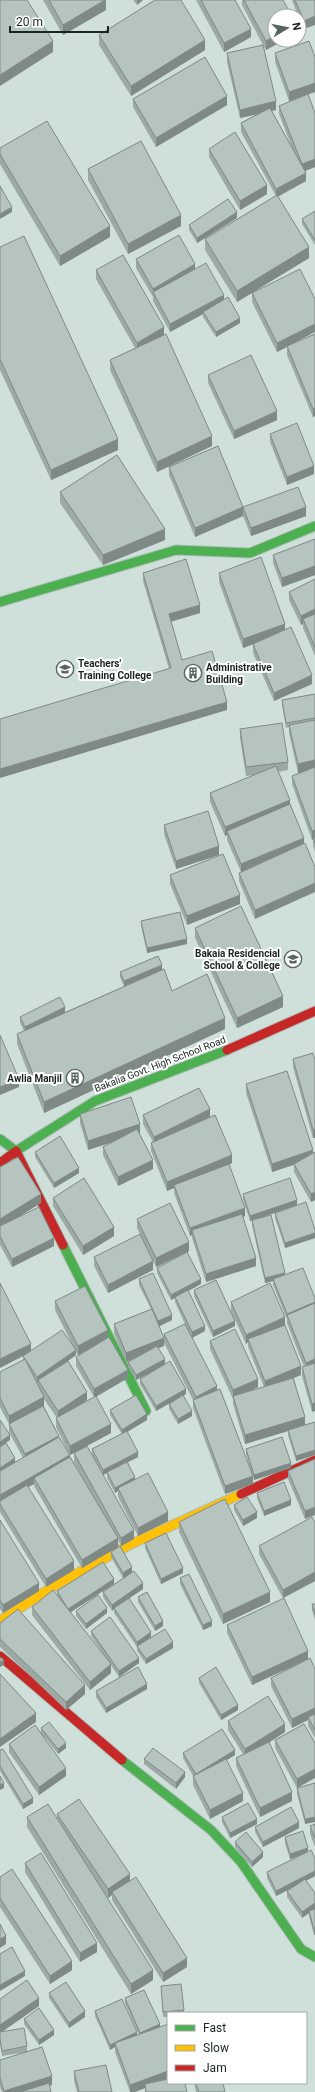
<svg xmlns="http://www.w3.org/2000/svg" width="315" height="2092" viewBox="0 0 315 2092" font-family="Roboto,sans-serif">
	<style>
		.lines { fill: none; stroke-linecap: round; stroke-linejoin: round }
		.fast-casing { stroke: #aebcb7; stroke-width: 11 }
		.slow-casing { stroke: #aebcb7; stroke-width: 11 }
		.jam-casing { stroke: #aebcb7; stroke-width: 11 }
		.fast { stroke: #4caf50; stroke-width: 9 }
		.slow { stroke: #ffc107; stroke-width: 9 }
		.jam { stroke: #c62828; stroke-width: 9 }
		.wall { fill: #9da9a4; fill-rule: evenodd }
		.shaded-wall { fill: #7f8986 }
		.building { fill: #b6c4bf; stroke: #7f8986 }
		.labels { text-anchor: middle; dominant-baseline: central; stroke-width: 4; stroke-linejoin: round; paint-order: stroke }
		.poi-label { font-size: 10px; font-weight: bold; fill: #192521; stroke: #fff; text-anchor: start }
		.street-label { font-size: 10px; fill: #192521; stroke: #fff }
	</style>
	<rect width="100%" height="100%" fill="#cee0d9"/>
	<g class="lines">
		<defs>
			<g id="fast">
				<path d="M 0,602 L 176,550 L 250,553 L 315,526"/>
				<path d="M 0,1139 L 16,1151 L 95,1101 L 227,1050"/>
				<path d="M 63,1245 L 146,1411"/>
				<path d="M 122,1760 L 211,1830 L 241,1862 L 301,1949 L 315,1957"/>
			</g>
			<path id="slow" d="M 0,1621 L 52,1587 L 129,1545 L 241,1494"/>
			<g id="jam">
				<path d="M 227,1050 L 315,1011"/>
				<path d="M 0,1163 L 16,1151 L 63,1245"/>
				<path d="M 241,1494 L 315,1460"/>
				<path d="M 0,1656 L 122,1760"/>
			</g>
		</defs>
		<use href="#fast" class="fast-casing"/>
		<use href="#slow" class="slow-casing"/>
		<use href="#jam" class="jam-casing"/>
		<use href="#fast" class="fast"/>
		<use href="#slow" class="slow"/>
		<use href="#jam" class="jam"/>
	</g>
	<g class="wall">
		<path d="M 43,0 L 106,0 L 106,10 L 63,35 Z"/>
		<path d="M 133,0 L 143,0 L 137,5 Z"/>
		<path d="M 196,0 L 235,0 L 251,37 L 224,52 Z"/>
		<path d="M 242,0 L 283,0 L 275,40 L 284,40 L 266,50 L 263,45 L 276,110 L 272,111 L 292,148 L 279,114 L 279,106 L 307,95 L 289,101 L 275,62 L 275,53 L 315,57 L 315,92 L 308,94 L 315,113 L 315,167 L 305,171 L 306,181 L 278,197 L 309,258 L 237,302 L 205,250 L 205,239 L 276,196 L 241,132 L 241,123 L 257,114 L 240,118 L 227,62 L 227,53 L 263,45 L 242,5 Z"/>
		<path d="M 292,0 L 315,0 L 304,29 L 299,18 L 299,16 L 298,16 Z"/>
		<path d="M 99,35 L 205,50 L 131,96 L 99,45 Z"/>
		<path d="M 133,99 L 227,105 L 156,147 L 133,107 Z"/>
		<path d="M 0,148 L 110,237 L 60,266 L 0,164 Z"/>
		<path d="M 209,149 L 267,194 L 240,210 L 209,157 Z"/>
		<path d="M 88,169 L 181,226 L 128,254 L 88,180 Z"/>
		<path d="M 315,211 L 315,245 L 302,224 L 302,219 Z"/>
		<path d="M 237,218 L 197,243 L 189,230 L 189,225 Z"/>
		<path d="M 0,247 L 118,450 L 51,480 L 0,370 Z"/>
		<path d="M 136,259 L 224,299 L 240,323 L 216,337 L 203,317 L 203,314 L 170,332 L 153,301 L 153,297 L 136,268 Z"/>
		<path d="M 96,270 L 164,335 L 212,446 L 157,472 L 110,370 L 110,360 L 135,348 L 96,279 Z"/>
		<path d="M 252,293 L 294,343 L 315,334 L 315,416 L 313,417 L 287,355 L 287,347 L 277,352 L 252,302 Z"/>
		<path d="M 208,375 L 277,420 L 234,439 L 208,383 Z"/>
		<path d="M 270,434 L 314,474 L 287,485 L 270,442 Z"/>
		<path d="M 169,467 L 243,516 L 195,537 L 169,475 Z"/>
		<path d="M 60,492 L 165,540 L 103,565 L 60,503 Z"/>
		<path d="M 243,507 L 306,516 L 251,536 L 243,516 Z"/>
		<path d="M 315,539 L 315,575 L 282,587 L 273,563 L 273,555 Z"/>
		<path d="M 143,573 L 200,613 L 171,622 L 182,660 L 227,710 L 169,669 L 143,581 Z"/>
		<path d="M 219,573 L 285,630 L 312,684 L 274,701 L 253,653 L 253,644 L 243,648 L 219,582 Z"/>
		<path d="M 315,579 L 315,656 L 303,628 L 303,624 L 301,625 L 289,600 L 289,592 Z"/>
		<path d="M 315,694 L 315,852 L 313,846 L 313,839 L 312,840 L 292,784 L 292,776 L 305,771 L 298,773 L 289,733 L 289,727 L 286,728 L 282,705 L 282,700 Z"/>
		<path d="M 240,729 L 288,762 L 288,770 L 278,772 L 255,919 L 239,881 L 239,873 L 241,872 L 227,840 L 227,835 L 225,836 L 210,802 L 210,793 L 255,775 L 246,776 L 240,738 Z"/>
		<path d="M 164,825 L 219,855 L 176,869 L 164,834 Z"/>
		<path d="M 170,875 L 240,904 L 187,925 L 170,884 Z"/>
		<path d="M 141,921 L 187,944 L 147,953 L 141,926 Z"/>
		<path d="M 195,928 L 283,1007 L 237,1028 L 195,938 Z"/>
		<path d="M 162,970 L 172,991 L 225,1029 L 44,1113 L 17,1044 L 17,1034 L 24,1031 L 20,1022 L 20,1017 L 65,1012 L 143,978 L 124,986 L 120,977 L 120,972 Z"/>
		<path d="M 293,1059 L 315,1060 L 315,1138 L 313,1138 L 293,1067 Z"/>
		<path d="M 246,1084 L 313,1153 L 315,1152 L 315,1200 L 311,1202 L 294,1172 L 294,1165 L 272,1172 L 246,1093 Z"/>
		<path d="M 80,1114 L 140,1133 L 139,1133 L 153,1169 L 118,1186 L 103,1155 L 103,1147 L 113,1142 L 88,1150 L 80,1123 Z"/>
		<path d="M 143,1115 L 210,1117 L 232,1163 L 229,1165 L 245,1216 L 243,1217 L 256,1266 L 206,1282 L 192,1238 L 192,1235 L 190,1236 L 174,1193 L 174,1188 L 167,1191 L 151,1151 L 151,1143 L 153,1142 L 143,1124 Z"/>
		<path d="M 35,1152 L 79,1173 L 54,1188 L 35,1157 Z"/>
		<path d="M 0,1167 L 41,1203 L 15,1219 L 54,1246 L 12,1267 L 0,1245 Z"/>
		<path d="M 243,1194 L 297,1205 L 315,1230 L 315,1238 L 285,1248 L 275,1218 L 275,1213 L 264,1217 L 285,1275 L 315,1298 L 312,1412 L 302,1376 L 302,1367 L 304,1367 L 287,1323 L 287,1319 L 273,1285 L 273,1281 L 265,1283 L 252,1225 L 252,1221 L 250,1221 L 243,1199 Z"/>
		<path d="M 53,1198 L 114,1236 L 83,1255 L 53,1206 Z"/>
		<path d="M 137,1219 L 189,1251 L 156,1267 L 137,1228 Z"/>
		<path d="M 94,1257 L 153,1270 L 108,1293 L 94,1266 Z"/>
		<path d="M 157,1268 L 201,1284 L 188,1291 L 205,1331 L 192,1337 L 217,1391 L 253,1484 L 225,1494 L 193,1408 L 193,1400 L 164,1343 L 164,1334 L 185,1324 L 175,1302 L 175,1298 L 171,1300 L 157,1273 Z"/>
		<path d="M 139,1279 L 172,1320 L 159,1326 L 164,1346 L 158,1348 L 165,1364 L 186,1394 L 183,1396 L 192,1416 L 178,1424 L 169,1409 L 169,1404 L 170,1403 L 156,1411 L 140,1384 L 140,1379 L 151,1372 L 136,1380 L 128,1367 L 128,1362 L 139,1356 L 126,1362 L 114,1333 L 114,1324 L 151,1309 L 139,1285 Z"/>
		<path d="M 194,1290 L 235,1326 L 213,1337 L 194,1296 Z"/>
		<path d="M 55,1301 L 108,1338 L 128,1378 L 96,1396 L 111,1433 L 70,1455 L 56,1427 L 56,1418 L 57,1418 L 44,1399 L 44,1406 L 59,1437 L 92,1495 L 74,1462 L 74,1453 L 134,1539 L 121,1546 L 118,1540 L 118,1547 L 82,1568 L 34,1486 L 34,1484 L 28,1487 L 74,1570 L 46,1587 L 0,1512 L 0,1447 L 15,1462 L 23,1458 L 9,1432 L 9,1424 L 0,1407 L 0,1372 L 23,1360 L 23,1356 L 31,1351 L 73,1346 L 55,1310 ZM 97,1345 L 76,1357 L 76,1366 L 94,1397 L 78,1406 L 87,1400 L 68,1361 L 76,1355 L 76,1352 L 78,1355 Z"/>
		<path d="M 231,1302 L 285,1325 L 301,1375 L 294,1378 L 305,1425 L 315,1422 L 315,1455 L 296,1461 L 288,1435 L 288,1431 L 245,1444 L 233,1404 L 233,1399 L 210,1349 L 210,1341 L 258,1387 L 250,1391 L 264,1387 L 248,1347 L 248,1342 L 246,1344 L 231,1311 Z"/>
		<path d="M 110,1410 L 147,1420 L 127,1432 L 138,1457 L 128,1462 L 135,1479 L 168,1521 L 138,1536 L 118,1497 L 118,1491 L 115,1493 L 107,1478 L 107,1473 L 103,1475 L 92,1454 L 92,1449 L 122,1434 L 110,1415 Z"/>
		<path d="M 246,1449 L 291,1468 L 254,1480 L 246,1454 Z"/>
		<path d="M 315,1459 L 305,1519 L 288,1479 L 288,1471 Z"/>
		<path d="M 257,1493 L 291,1505 L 264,1516 L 257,1498 Z"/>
		<path d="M 234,1505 L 257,1518 L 243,1526 L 234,1510 Z"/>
		<path d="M 0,1520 L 39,1591 L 3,1613 L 0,1609 Z"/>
		<path d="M 179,1522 L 270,1602 L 223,1624 L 179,1532 Z"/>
		<path d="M 315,1522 L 315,1581 L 283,1598 L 259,1554 L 259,1546 Z"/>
		<path d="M 145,1543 L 183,1573 L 161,1584 L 145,1548 Z"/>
		<path d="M 111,1552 L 132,1572 L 143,1589 L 129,1598 L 151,1637 L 173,1648 L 146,1664 L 137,1651 L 137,1647 L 114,1613 L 114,1609 L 112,1611 L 103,1597 L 103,1592 L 123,1578 L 111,1557 Z"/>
		<path d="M 180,1578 L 212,1626 L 203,1630 L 180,1584 Z"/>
		<path d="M 57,1591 L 70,1613 L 109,1662 L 91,1636 L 91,1631 L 139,1663 L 119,1677 L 111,1665 L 111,1673 L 90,1690 L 32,1615 L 32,1607 L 57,1595 Z"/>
		<path d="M 138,1597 L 163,1626 L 155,1631 L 138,1602 Z"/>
		<path d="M 312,1604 L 315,1604 L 315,1620 L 312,1610 Z"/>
		<path d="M 76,1611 L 107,1613 L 86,1629 L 76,1616 Z"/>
		<path d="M 0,1623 L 85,1694 L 66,1710 L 0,1647 Z"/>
		<path d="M 227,1625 L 308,1659 L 315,1669 L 315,1738 L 308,1726 L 308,1720 L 292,1728 L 271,1686 L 271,1678 L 301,1663 L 252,1685 L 227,1633 Z"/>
		<path d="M 199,1678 L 238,1710 L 221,1720 L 199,1683 Z"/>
		<path d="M 147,1689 L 106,1713 L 96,1697 L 96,1691 Z"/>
		<path d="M 228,1721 L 285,1732 L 269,1743 L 292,1801 L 260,1817 L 236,1766 L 236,1758 L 243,1754 L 228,1730 Z"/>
		<path d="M 304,1724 L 297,1788 L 275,1748 L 275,1740 Z"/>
		<path d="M 41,1728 L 66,1748 L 58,1754 L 44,1736 L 66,1776 L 39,1795 L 9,1752 L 9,1744 L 41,1733 Z"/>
		<path d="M 0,1750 L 33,1803 L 23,1809 L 0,1771 Z"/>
		<path d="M 183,1753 L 235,1755 L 226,1760 L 243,1801 L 210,1819 L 193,1785 L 193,1776 L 183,1758 Z"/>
		<path d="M 144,1759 L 185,1777 L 176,1789 L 144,1764 Z"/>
		<path d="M 315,1783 L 305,1824 L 297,1794 L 297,1788 Z"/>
		<path d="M 57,1814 L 130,1880 L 187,1967 L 163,1982 L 112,1900 L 112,1895 L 108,1898 L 96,1881 L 153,1980 L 131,1994 L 27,1827 L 27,1817 L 57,1817 Z"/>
		<path d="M 222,1817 L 257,1824 L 230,1838 L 222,1822 Z"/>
		<path d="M 315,1824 L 315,1847 L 310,1834 L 310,1826 Z"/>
		<path d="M 255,1827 L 299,1828 L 263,1847 L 255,1832 Z"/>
		<path d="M 285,1837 L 308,1852 L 315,1858 L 315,1876 L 306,1881 L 315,1893 L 315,1909 L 313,1910 L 315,1909 L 314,1935 L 309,1916 L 309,1913 L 302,1918 L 287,1897 L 287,1891 L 292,1888 L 276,1896 L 267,1878 L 267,1872 L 301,1855 L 290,1859 L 285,1843 Z"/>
		<path d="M 235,1842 L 263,1857 L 252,1867 L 235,1847 Z"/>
		<path d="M 25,1863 L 97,1952 L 80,1962 L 25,1872 Z"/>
		<path d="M 0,1877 L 72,1970 L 50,1984 L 0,1907 Z"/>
		<path d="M 161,1986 L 184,2010 L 184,2013 L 168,2013 L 168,2017 L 163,2017 Z"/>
		<path d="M 49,1993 L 85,2017 L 69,2028 L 49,1998 Z"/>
		<path d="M 125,1998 L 160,2027 L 168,2083 L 187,2092 L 145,2092 L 145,2088 L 135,2092 L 130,2092 L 115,2052 L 115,2047 L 110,2050 L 95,2016 L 95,2011 L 137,2035 L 139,2035 L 125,2003 Z"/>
		<path d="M 0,1999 L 39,2006 L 2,2032 L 27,2046 L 27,2052 L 2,2056 L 0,2044 Z"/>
		<path d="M 24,2019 L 54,2035 L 39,2045 L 24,2024 Z"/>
		<path d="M 0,2060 L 52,2085 L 49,2086 L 51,2092 L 2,2092 L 0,2087 Z"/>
		<path d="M 74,2071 L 112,2092 L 77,2092 L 74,2080 Z"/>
		<path d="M 194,2083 L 223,2083 L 225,2092 L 196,2092 Z"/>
	</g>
	<g class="shaded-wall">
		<path d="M 106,0 L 106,10 L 63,35 L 63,25 Z"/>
		<path d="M 137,0 L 143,0 L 137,5 Z"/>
		<path d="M 315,16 L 315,25 L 304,29 L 304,21 Z"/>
		<path d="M 251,29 L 251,37 L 224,52 L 224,43 Z"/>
		<path d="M 275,36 L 275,40 L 284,40 L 266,50 L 266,41 Z"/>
		<path d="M 205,40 L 205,50 L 131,96 L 131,86 Z"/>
		<path d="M 53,41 L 53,52 L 0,86 L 0,75 Z"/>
		<path d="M 315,83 L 315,92 L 289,101 L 289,92 Z"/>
		<path d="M 227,96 L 227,105 L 156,147 L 156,138 Z"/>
		<path d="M 276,101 L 276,110 L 240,118 L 240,110 Z"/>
		<path d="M 315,159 L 315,167 L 302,172 L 302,164 Z"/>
		<path d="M 306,173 L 306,181 L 276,197 L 276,189 Z"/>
		<path d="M 267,185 L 267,194 L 240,210 L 240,201 Z"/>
		<path d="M 12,207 L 12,212 L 0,219 L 0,214 Z"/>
		<path d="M 237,212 L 237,218 L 197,243 L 197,238 Z"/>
		<path d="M 181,215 L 181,226 L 128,254 L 128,244 Z"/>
		<path d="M 110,226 L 110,237 L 60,266 L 60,256 Z"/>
		<path d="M 309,247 L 309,258 L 237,302 L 237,291 Z"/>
		<path d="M 195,264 L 195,273 L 153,292 L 153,297 L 153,289 Z"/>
		<path d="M 224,295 L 224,303 L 203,312 L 203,314 L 170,332 L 170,324 Z"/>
		<path d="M 240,318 L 240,323 L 216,337 L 216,332 Z"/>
		<path d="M 315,324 L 315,332 L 277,352 L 277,343 Z"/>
		<path d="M 164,327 L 164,336 L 137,351 L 137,343 Z"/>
		<path d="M 315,408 L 315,416 L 313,417 L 313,409 Z"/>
		<path d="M 277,411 L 277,420 L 234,439 L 234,431 Z"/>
		<path d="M 212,436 L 212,446 L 157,472 L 157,462 Z"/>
		<path d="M 118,439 L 118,450 L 51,480 L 51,470 Z"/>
		<path d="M 314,466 L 314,474 L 287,485 L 287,477 Z"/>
		<path d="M 243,507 L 243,516 L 195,537 L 195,528 Z"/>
		<path d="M 306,507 L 306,516 L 251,536 L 251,528 Z"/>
		<path d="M 165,529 L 165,540 L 103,565 L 103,555 Z"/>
		<path d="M 315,566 L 315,575 L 282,587 L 282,578 Z"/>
		<path d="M 200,605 L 200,613 L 169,622 L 169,614 Z"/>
		<path d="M 315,609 L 315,618 L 303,619 L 303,624 L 301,625 L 301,616 Z"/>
		<path d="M 285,624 L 285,633 L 243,648 L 243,639 Z"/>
		<path d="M 312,675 L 312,684 L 274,701 L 274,693 Z"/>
		<path d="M 227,702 L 227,710 L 0,778 L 0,769 Z"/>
		<path d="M 315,760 L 315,769 L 298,773 L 298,764 Z"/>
		<path d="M 290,800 L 290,809 L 227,831 L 227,835 L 225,836 L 225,827 Z"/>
		<path d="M 315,830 L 315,838 L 313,837 L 313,839 L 312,840 L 312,831 Z"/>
		<path d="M 304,838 L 304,847 L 241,873 L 241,864 Z"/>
		<path d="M 219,846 L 219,855 L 176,869 L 176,861 Z"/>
		<path d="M 315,883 L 315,892 L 255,919 L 255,910 Z"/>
		<path d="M 240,895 L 240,904 L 187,925 L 187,916 Z"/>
		<path d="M 187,939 L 187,944 L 147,953 L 147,948 Z"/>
		<path d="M 162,965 L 162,970 L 124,986 L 124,981 Z"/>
		<path d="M 283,996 L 283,1007 L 237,1028 L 237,1018 Z"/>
		<path d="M 65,1007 L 65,1013 L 25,1033 L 25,1027 Z"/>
		<path d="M 225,1018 L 225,1029 L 44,1113 L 44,1102 Z"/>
		<path d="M 19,1079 L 19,1087 L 0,1095 L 0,1087 Z"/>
		<path d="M 210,1109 L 210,1117 L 154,1145 L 154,1137 Z"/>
		<path d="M 140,1124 L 140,1133 L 88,1150 L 88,1141 Z"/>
		<path d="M 315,1129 L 315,1138 L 313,1138 L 313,1130 Z"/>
		<path d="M 313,1150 L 313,1158 L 272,1172 L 272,1164 Z"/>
		<path d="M 232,1155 L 232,1163 L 175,1188 L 174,1185 L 174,1188 L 167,1191 L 167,1182 Z"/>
		<path d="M 153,1160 L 153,1169 L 118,1186 L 118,1177 Z"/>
		<path d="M 79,1168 L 79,1173 L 54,1188 L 54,1183 Z"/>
		<path d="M 315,1192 L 315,1200 L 311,1202 L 311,1194 Z"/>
		<path d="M 41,1194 L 41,1203 L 0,1228 L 0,1219 Z"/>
		<path d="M 297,1200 L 297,1205 L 250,1221 L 250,1216 Z"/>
		<path d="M 245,1208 L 245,1216 L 193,1235 L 192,1230 L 192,1235 L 190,1236 L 190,1228 Z"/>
		<path d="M 114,1227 L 114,1236 L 83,1255 L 83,1246 Z"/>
		<path d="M 315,1233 L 315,1238 L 285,1248 L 285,1243 Z"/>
		<path d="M 54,1238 L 54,1246 L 12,1267 L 12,1259 Z"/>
		<path d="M 189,1242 L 189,1251 L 156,1267 L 156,1258 Z"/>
		<path d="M 256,1258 L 256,1266 L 206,1282 L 206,1274 Z"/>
		<path d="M 153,1261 L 153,1270 L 108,1293 L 108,1285 Z"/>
		<path d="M 285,1273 L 285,1278 L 273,1279 L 273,1281 L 265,1283 L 265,1278 Z"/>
		<path d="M 201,1279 L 201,1284 L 175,1298 L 175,1297 L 175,1298 L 171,1300 L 171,1295 Z"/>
		<path d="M 315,1302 L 315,1308 L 287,1315 L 287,1319 L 287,1314 Z"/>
		<path d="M 172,1315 L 172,1320 L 158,1327 L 158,1321 Z"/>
		<path d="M 285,1317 L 285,1325 L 250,1342 L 248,1339 L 248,1342 L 246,1344 L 246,1335 Z"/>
		<path d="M 235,1321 L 235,1326 L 213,1337 L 213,1331 Z"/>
		<path d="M 205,1326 L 205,1331 L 192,1338 L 192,1332 Z"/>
		<path d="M 108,1330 L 108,1339 L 78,1355 L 78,1346 Z"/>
		<path d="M 164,1338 L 164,1346 L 126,1362 L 126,1353 Z"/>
		<path d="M 31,1344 L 31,1352 L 0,1368 L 0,1359 Z"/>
		<path d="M 76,1350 L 76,1355 L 38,1382 L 38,1380 L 37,1382 L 37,1377 Z"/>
		<path d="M 165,1359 L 165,1365 L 136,1380 L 136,1375 Z"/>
		<path d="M 315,1359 L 315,1368 L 306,1372 L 306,1363 Z"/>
		<path d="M 301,1366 L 301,1375 L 265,1389 L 265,1381 Z"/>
		<path d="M 128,1370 L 128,1378 L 94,1398 L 94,1389 Z"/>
		<path d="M 258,1379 L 258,1387 L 234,1398 L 233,1396 L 233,1399 L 233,1390 Z"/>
		<path d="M 217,1386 L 217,1394 L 196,1405 L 196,1397 Z"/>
		<path d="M 186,1389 L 186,1394 L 156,1411 L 156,1406 Z"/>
		<path d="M 87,1392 L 87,1400 L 58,1419 L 58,1411 Z"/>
		<path d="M 44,1397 L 44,1406 L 9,1424 L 9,1416 Z"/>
		<path d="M 315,1403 L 315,1411 L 312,1412 L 312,1404 Z"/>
		<path d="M 192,1411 L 192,1416 L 178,1424 L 178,1419 Z"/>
		<path d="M 147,1414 L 147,1420 L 122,1435 L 122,1430 Z"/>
		<path d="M 305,1417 L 305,1426 L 245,1444 L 245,1435 Z"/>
		<path d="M 111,1424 L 111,1433 L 70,1455 L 70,1446 Z"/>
		<path d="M 10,1435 L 10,1440 L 0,1447 L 0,1442 Z"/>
		<path d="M 59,1436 L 59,1444 L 25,1462 L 25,1454 Z"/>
		<path d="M 315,1450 L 315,1455 L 296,1461 L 296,1456 Z"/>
		<path d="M 138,1452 L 138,1457 L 103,1475 L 103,1470 Z"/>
		<path d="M 70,1455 L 70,1464 L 34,1478 L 34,1484 L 0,1503 L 0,1495 Z"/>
		<path d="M 15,1458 L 15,1463 L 0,1473 L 0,1468 Z"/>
		<path d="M 291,1463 L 291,1468 L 254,1480 L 254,1475 Z"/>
		<path d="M 253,1476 L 253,1484 L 225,1494 L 225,1486 Z"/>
		<path d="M 135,1477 L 135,1482 L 118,1488 L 118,1491 L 115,1493 L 115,1488 Z"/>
		<path d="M 291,1500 L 291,1505 L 264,1516 L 264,1511 Z"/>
		<path d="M 315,1507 L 315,1515 L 305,1519 L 305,1511 Z"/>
		<path d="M 168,1512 L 168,1521 L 138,1536 L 138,1528 Z"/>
		<path d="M 257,1512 L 257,1518 L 243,1526 L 243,1520 Z"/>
		<path d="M 134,1530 L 134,1539 L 121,1546 L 121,1538 Z"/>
		<path d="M 118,1538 L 118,1547 L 82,1568 L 82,1560 Z"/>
		<path d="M 74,1561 L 74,1570 L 46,1587 L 46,1579 Z"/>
		<path d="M 132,1567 L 132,1573 L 123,1578 L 123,1573 Z"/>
		<path d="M 183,1568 L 183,1573 L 161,1584 L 161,1579 Z"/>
		<path d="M 315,1572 L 315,1581 L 283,1598 L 283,1590 Z"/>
		<path d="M 114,1579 L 114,1584 L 68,1614 L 68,1609 Z"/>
		<path d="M 39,1583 L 39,1591 L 3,1613 L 3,1605 Z"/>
		<path d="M 143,1583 L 143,1589 L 115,1608 L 114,1608 L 114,1609 L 112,1611 L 112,1605 Z"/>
		<path d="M 270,1592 L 270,1602 L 223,1624 L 223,1614 Z"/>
		<path d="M 107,1608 L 107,1613 L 86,1629 L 86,1624 Z"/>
		<path d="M 163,1621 L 163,1626 L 155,1631 L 155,1626 Z"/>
		<path d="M 212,1621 L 212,1626 L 203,1630 L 203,1625 Z"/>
		<path d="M 151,1632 L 151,1637 L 137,1647 L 137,1642 Z"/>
		<path d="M 173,1642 L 173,1648 L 146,1664 L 146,1659 Z"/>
		<path d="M 308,1651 L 308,1659 L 252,1685 L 252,1677 Z"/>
		<path d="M 139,1658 L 139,1663 L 119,1677 L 119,1671 Z"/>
		<path d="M 4,1660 L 4,1665 L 0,1667 L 0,1662 Z"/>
		<path d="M 111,1664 L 111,1673 L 90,1690 L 90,1682 Z"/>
		<path d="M 147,1684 L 147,1689 L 106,1713 L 106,1708 Z"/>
		<path d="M 85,1685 L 85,1694 L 66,1710 L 66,1702 Z"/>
		<path d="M 238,1705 L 238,1710 L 221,1720 L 221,1715 Z"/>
		<path d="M 315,1708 L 315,1716 L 308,1717 L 308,1720 L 292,1728 L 292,1719 Z"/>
		<path d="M 36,1713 L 36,1722 L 0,1747 L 0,1739 Z"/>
		<path d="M 285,1724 L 285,1732 L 245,1757 L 245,1749 Z"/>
		<path d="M 66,1743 L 66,1748 L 58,1754 L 58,1749 Z"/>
		<path d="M 235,1750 L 235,1755 L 196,1779 L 196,1774 Z"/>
		<path d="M 66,1768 L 66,1776 L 39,1795 L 39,1787 Z"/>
		<path d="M 315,1769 L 315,1778 L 297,1788 L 297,1779 Z"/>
		<path d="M 185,1772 L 185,1777 L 176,1789 L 176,1783 Z"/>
		<path d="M 4,1783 L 4,1788 L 0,1790 L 0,1785 Z"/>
		<path d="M 292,1792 L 292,1801 L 260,1817 L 260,1808 Z"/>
		<path d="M 243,1793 L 243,1801 L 210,1819 L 210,1810 Z"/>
		<path d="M 33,1798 L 33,1803 L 23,1809 L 23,1804 Z"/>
		<path d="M 315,1817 L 315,1822 L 305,1824 L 305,1819 Z"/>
		<path d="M 257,1819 L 257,1824 L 230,1838 L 230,1833 Z"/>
		<path d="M 299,1822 L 299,1828 L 263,1847 L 263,1842 Z"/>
		<path d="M 308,1848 L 308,1853 L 290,1859 L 290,1854 Z"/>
		<path d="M 263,1852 L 263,1857 L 252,1867 L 252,1862 Z"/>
		<path d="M 315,1871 L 315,1876 L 276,1896 L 276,1891 Z"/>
		<path d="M 130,1874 L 130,1882 L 112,1892 L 112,1895 L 108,1898 L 108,1889 Z"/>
		<path d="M 315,1903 L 315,1909 L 310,1912 L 309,1911 L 309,1913 L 302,1918 L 302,1912 Z"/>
		<rect x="314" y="1930" width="1" height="5"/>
		<path d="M 6,1936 L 6,1944 L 0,1948 L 0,1939 Z"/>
		<path d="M 97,1943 L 97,1952 L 80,1962 L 80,1953 Z"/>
		<path d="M 187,1958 L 187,1967 L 163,1982 L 163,1973 Z"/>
		<path d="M 72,1961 L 72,1970 L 50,1984 L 50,1976 Z"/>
		<path d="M 153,1970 L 153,1980 L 131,1994 L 131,1984 Z"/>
		<path d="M 25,1971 L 25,1976 L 0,1991 L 0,1985 Z"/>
		<path d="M 39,1998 L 39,2006 L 0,2033 L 0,2025 Z"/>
		<path d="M 85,2011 L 85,2017 L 69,2028 L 69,2023 Z"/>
		<path d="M 160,2024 L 160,2029 L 140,2038 L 140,2033 Z"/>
		<path d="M 54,2030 L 54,2035 L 39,2045 L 39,2040 Z"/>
		<path d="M 137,2032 L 137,2037 L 115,2043 L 115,2047 L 110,2050 L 110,2045 Z"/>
		<path d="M 168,2071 L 168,2080 L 145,2084 L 145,2088 L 135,2092 L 130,2092 L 130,2085 Z"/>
		<path d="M 52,2076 L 52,2085 L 29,2092 L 4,2092 L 4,2091 Z"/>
	</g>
	<g class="building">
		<path d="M 0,0 L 27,0 L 53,41 L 0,75 Z"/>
		<path d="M 49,0 L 105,0 L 63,25 Z"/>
		<path d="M 155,0 L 181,0 L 205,40 L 131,86 L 99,35 Z"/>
		<path d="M 201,0 L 235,0 L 251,29 L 224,43 Z"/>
		<path d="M 244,0 L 283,0 L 292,16 L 275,16 L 275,36 L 266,41 Z"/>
		<path d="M 295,0 L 315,0 L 315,16 L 304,21 Z"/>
		<path d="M 309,41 L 315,57 L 315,83 L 289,92 L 275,53 Z"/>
		<path d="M 263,45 L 276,101 L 240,110 L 227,53 Z"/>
		<path d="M 205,57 L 227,96 L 156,138 L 133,99 Z"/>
		<path d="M 308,94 L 315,113 L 315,159 L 302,164 L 279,106 Z"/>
		<path d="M 270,108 L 306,173 L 276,189 L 241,123 Z"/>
		<path d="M 47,121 L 110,226 L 60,256 L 0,154 L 0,148 Z"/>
		<path d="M 235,132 L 267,185 L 240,201 L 209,149 Z"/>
		<path d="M 141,141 L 181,215 L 128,244 L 88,169 Z"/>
		<path d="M 0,186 L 12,207 L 0,214 Z"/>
		<path d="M 277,195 L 309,247 L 237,291 L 205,239 Z"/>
		<path d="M 228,199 L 237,212 L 197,238 L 189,225 Z"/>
		<path d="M 315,211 L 315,240 L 302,219 Z"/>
		<path d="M 179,235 L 195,264 L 153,289 L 136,259 Z"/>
		<path d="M 24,236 L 118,439 L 51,470 L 0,359 L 0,247 Z"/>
		<path d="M 123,255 L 164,327 L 137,343 L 96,270 Z"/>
		<path d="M 206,263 L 224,295 L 170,324 L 153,292 Z"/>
		<path d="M 300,269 L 315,299 L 315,324 L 277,343 L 252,293 Z"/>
		<path d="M 228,297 L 240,318 L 216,332 L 203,312 Z"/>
		<path d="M 166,334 L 212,436 L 157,462 L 110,360 Z"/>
		<path d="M 315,334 L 315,408 L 313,409 L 287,346 Z"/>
		<path d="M 251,355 L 277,411 L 234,431 L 208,375 Z"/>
		<path d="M 297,423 L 314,466 L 287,477 L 270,434 Z"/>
		<path d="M 218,446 L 243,507 L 195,528 L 169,467 Z"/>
		<path d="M 117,455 L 165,529 L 103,555 L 60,492 Z"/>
		<path d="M 298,487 L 306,507 L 251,528 L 243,507 Z"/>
		<path d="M 315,539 L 315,566 L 282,578 L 273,555 Z"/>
		<path d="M 261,557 L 285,624 L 243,639 L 219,573 Z"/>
		<path d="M 186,559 L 200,605 L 169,614 L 182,660 L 212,651 L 227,702 L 0,769 L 0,719 L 171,668 L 143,573 Z"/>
		<path d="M 315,579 L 315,609 L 301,616 L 289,592 Z"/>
		<path d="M 315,614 L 315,647 L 303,619 Z"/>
		<path d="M 291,627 L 312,675 L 274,693 L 253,644 Z"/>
		<path d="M 315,694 L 315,718 L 286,723 L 282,700 Z"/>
		<path d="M 315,720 L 315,760 L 298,764 L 289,725 Z"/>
		<path d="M 282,723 L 288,762 L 246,767 L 240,729 Z"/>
		<path d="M 276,766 L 290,800 L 225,827 L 210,793 Z"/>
		<path d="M 315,767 L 315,830 L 312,831 L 292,776 Z"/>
		<path d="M 290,804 L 304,838 L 241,864 L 227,831 Z"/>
		<path d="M 208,811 L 219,846 L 176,861 L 164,825 Z"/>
		<path d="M 313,837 L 315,837 L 315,843 Z"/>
		<path d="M 305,843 L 315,867 L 315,883 L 255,910 L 239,873 Z"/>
		<path d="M 223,854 L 240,895 L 187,916 L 170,875 Z"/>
		<path d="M 241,906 L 283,996 L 237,1018 L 195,928 Z"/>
		<path d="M 180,912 L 187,939 L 147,948 L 141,921 Z"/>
		<path d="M 158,956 L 162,965 L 124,981 L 120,972 Z"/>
		<path d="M 164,969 L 172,991 L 207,974 L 225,1018 L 44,1102 L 17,1034 Z"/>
		<path d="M 60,997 L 65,1007 L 25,1027 L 20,1017 Z"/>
		<path d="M 0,1035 L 19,1079 L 0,1087 Z"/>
		<path d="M 313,1053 L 315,1060 L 315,1129 L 313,1130 L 293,1059 Z"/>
		<path d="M 287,1071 L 313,1150 L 272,1164 L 246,1084 Z"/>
		<path d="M 199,1088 L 210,1109 L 154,1137 L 143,1115 Z"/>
		<path d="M 131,1097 L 140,1124 L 88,1141 L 80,1114 Z"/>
		<path d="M 215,1115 L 232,1155 L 167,1182 L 151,1143 Z"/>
		<path d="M 137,1129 L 153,1160 L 118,1177 L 103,1147 Z"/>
		<path d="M 60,1136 L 79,1168 L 54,1183 L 35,1152 Z"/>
		<path d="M 315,1152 L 315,1192 L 311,1194 L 294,1164 Z"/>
		<path d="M 18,1157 L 41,1194 L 0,1219 L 0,1167 Z"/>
		<path d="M 229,1164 L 245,1208 L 190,1228 L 174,1185 Z"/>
		<path d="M 84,1178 L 114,1227 L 83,1246 L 53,1198 Z"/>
		<path d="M 290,1178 L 297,1200 L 250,1216 L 243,1194 Z"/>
		<path d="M 306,1202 L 315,1230 L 315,1233 L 285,1243 L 275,1213 Z"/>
		<path d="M 170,1203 L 189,1242 L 156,1258 L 137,1219 Z"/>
		<path d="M 39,1207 L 54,1238 L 12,1259 L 0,1236 L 0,1226 Z"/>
		<path d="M 242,1214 L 256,1258 L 206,1274 L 192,1230 Z"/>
		<path d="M 271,1215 L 285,1273 L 265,1278 L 252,1220 Z"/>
		<path d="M 140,1234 L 153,1261 L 108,1285 L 94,1257 Z"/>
		<path d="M 187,1252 L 201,1279 L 171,1295 L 157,1268 Z"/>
		<path d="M 303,1268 L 315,1298 L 315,1302 L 287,1314 L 273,1279 Z"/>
		<path d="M 153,1273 L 172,1315 L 158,1321 L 139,1279 Z"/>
		<path d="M 216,1280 L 235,1321 L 213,1331 L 194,1290 Z"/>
		<path d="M 0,1283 L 31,1344 L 0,1359 Z"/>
		<path d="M 270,1283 L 285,1317 L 246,1335 L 231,1302 Z"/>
		<path d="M 85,1286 L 108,1330 L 78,1346 L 55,1301 Z"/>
		<path d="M 188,1290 L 205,1326 L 192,1332 L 175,1297 Z"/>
		<path d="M 315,1303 L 315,1359 L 306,1363 L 287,1315 Z"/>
		<path d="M 152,1309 L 164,1338 L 126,1353 L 114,1324 Z"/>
		<path d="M 185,1324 L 217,1386 L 196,1397 L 164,1334 Z"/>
		<path d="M 285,1325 L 301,1366 L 265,1381 L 248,1339 Z"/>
		<path d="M 235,1329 L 258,1379 L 233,1390 L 210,1341 Z"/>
		<path d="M 62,1330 L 76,1350 L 37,1377 L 23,1356 Z"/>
		<path d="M 109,1337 L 128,1370 L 94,1389 L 76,1357 Z"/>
		<path d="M 157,1346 L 165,1359 L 136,1375 L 128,1362 Z"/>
		<path d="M 25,1359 L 44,1397 L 9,1416 L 0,1398 L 0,1372 Z"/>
		<path d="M 68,1361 L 87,1392 L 58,1411 L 38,1380 Z"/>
		<path d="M 170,1361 L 186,1389 L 156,1406 L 140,1379 Z"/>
		<path d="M 315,1363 L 315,1403 L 312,1404 L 302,1367 Z"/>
		<path d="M 293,1378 L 305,1417 L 245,1435 L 233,1396 Z"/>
		<path d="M 220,1389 L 253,1476 L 225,1486 L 193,1400 Z"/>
		<path d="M 136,1395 L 147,1414 L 122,1430 L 110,1410 Z"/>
		<path d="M 183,1395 L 192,1411 L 178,1419 L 169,1404 Z"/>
		<path d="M 96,1396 L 111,1424 L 70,1446 L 56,1418 Z"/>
		<path d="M 43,1406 L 59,1436 L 25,1454 L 9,1424 Z"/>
		<path d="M 0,1420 L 10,1435 L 0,1442 Z"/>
		<path d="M 315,1422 L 315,1450 L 296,1456 L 288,1430 Z"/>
		<path d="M 127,1431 L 138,1452 L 103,1470 L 92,1449 Z"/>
		<path d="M 59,1437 L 70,1455 L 0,1495 L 0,1471 Z"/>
		<path d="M 282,1437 L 291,1463 L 254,1475 L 246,1449 Z"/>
		<path d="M 6,1443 L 15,1458 L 0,1468 L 0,1447 Z"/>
		<path d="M 87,1446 L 134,1530 L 121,1538 L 74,1453 Z"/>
		<path d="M 70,1457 L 118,1538 L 82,1560 L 34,1478 Z"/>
		<path d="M 315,1459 L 315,1507 L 305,1511 L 288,1471 Z"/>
		<path d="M 127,1462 L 135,1477 L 115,1488 L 107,1472 Z"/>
		<path d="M 148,1473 L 168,1512 L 138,1528 L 118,1488 Z"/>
		<path d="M 284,1482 L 291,1500 L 264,1511 L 257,1493 Z"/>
		<path d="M 27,1485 L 74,1561 L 46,1579 L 0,1504 L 0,1501 Z"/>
		<path d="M 247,1497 L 257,1512 L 243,1520 L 234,1505 Z"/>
		<path d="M 225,1499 L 270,1592 L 223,1614 L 179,1522 Z"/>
		<path d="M 312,1517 L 315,1522 L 315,1572 L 283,1590 L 259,1546 Z"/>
		<path d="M 0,1520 L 39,1583 L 3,1605 L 0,1600 Z"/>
		<path d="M 166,1533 L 183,1568 L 161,1579 L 145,1543 Z"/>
		<path d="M 120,1546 L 132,1567 L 123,1573 L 111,1552 Z"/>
		<path d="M 103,1562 L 114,1579 L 68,1609 L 57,1591 Z"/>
		<path d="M 134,1571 L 143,1583 L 112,1605 L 103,1592 Z"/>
		<path d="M 189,1574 L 212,1621 L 203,1625 L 180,1578 Z"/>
		<path d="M 53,1590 L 111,1664 L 90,1682 L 32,1607 Z"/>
		<path d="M 147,1592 L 163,1621 L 155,1626 L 138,1597 Z"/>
		<path d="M 98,1595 L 107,1608 L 86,1624 L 76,1611 Z"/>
		<path d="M 129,1598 L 151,1632 L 137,1642 L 114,1608 Z"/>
		<path d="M 284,1598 L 308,1651 L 252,1677 L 227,1625 Z"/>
		<path d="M 312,1604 L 315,1604 L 315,1615 Z"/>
		<path d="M 18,1609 L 85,1685 L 66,1702 L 0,1639 L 0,1623 Z"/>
		<path d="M 110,1617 L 139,1658 L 119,1671 L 91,1631 Z"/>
		<path d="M 165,1629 L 173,1642 L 146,1659 L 137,1646 Z"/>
		<path d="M 0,1657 L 4,1660 L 0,1662 Z"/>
		<path d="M 310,1658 L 315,1669 L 315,1708 L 292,1719 L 271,1678 Z"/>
		<path d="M 138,1667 L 147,1684 L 106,1708 L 96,1691 Z"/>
		<path d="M 216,1667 L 238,1705 L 221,1715 L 199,1678 Z"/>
		<path d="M 0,1674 L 36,1713 L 0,1739 Z"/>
		<path d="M 268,1696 L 285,1724 L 245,1749 L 228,1721 Z"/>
		<path d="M 315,1714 L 315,1730 L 308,1717 Z"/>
		<path d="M 49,1722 L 66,1743 L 58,1749 L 41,1728 Z"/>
		<path d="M 304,1724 L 315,1743 L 315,1769 L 297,1779 L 275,1740 Z"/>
		<path d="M 35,1725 L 66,1768 L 39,1787 L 9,1744 Z"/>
		<path d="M 222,1729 L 235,1750 L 196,1774 L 183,1753 Z"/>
		<path d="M 269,1742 L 292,1792 L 260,1808 L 236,1758 Z"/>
		<path d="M 153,1748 L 185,1772 L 176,1783 L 144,1759 Z"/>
		<path d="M 3,1749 L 33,1798 L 23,1804 L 0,1766 L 0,1750 Z"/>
		<path d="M 226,1759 L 243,1793 L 210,1810 L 193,1776 Z"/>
		<path d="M 0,1776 L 4,1783 L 0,1785 Z"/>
		<path d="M 315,1783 L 315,1817 L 305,1819 L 297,1788 Z"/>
		<path d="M 79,1799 L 130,1874 L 108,1889 L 57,1814 Z"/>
		<path d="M 248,1803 L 257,1819 L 230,1833 L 222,1817 Z"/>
		<path d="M 48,1804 L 153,1970 L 131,1984 L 27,1817 Z"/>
		<path d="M 291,1807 L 299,1822 L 263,1842 L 255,1827 Z"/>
		<path d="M 315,1824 L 315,1838 L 310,1826 Z"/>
		<path d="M 303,1831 L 308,1848 L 290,1854 L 285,1837 Z"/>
		<path d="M 246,1832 L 263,1852 L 252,1862 L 235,1842 Z"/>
		<path d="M 311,1850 L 315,1858 L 315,1871 L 276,1891 L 267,1872 Z"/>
		<path d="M 41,1853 L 97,1943 L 80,1953 L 25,1863 Z"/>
		<path d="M 12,1869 L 72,1961 L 50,1976 L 0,1898 L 0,1877 Z"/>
		<path d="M 136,1877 L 187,1958 L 163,1973 L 112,1892 Z"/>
		<path d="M 305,1879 L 315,1893 L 315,1903 L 302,1912 L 287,1891 Z"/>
		<path d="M 315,1909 L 315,1930 L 314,1930 L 309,1911 Z"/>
		<path d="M 0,1924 L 6,1936 L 0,1939 Z"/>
		<path d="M 12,1947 L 25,1971 L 0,1985 L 0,1954 Z"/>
		<path d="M 27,1980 L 39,1998 L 0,2025 L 0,1999 Z"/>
		<path d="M 66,1982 L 85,2011 L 69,2023 L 49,1993 Z"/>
		<path d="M 181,1984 L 184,2010 L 163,2012 L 161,1986 Z"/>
		<path d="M 144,1990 L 160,2024 L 140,2033 L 125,1998 Z"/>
		<path d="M 122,1999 L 137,2032 L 110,2045 L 95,2011 Z"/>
		<path d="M 39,2008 L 54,2030 L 39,2040 L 24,2019 Z"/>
		<path d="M 168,2024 L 168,2071 L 130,2085 L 115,2043 Z"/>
		<path d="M 24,2028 L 27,2046 L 2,2051 L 0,2039 L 0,2032 Z"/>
		<path d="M 42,2047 L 52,2076 L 4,2091 L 0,2078 L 0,2060 Z"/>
		<path d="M 106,2065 L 112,2092 L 79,2092 L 74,2071 Z"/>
		<path d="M 168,2079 L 168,2083 L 185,2083 L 187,2092 L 146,2092 L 145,2084 Z"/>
		<path d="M 49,2083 L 51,2092 L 20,2092 Z"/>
		<path d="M 196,2083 L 223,2083 L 225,2092 L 199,2092 Z"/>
	</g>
	<defs>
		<symbol id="university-ring" viewBox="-11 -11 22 22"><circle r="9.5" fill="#fff" stroke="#586661" stroke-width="1.5"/><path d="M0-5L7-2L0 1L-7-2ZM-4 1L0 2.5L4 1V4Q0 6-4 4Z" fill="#586661"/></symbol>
		<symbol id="building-ring" viewBox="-11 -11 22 22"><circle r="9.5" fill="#fff" stroke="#586661" stroke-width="1.5"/><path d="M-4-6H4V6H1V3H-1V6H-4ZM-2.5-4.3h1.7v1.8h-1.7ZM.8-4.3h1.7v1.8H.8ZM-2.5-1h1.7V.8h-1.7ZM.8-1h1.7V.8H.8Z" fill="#586661"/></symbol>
		<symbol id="school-ring" viewBox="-11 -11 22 22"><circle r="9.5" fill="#fff" stroke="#586661" stroke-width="1.5"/><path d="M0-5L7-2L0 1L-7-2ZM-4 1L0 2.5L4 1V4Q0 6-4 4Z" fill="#586661"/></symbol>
	</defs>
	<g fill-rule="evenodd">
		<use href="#university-ring" x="55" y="659" width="20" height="20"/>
		<use href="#building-ring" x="183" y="663" width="20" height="20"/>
		<use href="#school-ring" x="283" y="949" width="20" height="20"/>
		<use href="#building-ring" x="65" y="1068" width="20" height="20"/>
	</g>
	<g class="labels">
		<g class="poi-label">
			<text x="78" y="663">Teachers'<tspan x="78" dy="12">Training College</tspan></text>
			<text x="206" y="667">Administrative<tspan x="206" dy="12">Building</tspan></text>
			<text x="280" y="953" text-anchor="end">Bakaia Residencial<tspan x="280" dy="12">School &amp; College</tspan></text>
			<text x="62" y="1078" text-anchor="end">Awlia Manjil</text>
		</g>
		<g class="street-label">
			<text transform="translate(160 1064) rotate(-21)">Bakalia Govt. High School Road</text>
		</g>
	</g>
	<rect x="167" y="2012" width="140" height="72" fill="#ffffff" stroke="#a3a8a6"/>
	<rect x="175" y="2025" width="20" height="6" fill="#4caf50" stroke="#a3a8a6"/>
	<text x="203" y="2032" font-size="12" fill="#192521">Fast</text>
	<rect x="175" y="2045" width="20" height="6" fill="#ffc107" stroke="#a3a8a6"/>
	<text x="203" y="2052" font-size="12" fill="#192521">Slow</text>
	<rect x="175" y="2065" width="20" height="6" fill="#c62828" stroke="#a3a8a6"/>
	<text x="203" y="2072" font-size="12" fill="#192521">Jam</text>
	<g transform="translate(287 28) rotate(80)"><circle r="19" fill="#ffffff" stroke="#a3a8a6"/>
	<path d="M0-3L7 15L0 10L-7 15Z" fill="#586661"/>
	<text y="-6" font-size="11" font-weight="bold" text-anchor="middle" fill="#192521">N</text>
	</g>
	<path d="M10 26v6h98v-6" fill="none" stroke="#192521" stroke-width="2"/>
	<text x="16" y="26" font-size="12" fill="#192521" stroke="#ffffff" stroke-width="3" paint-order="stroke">20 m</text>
</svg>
